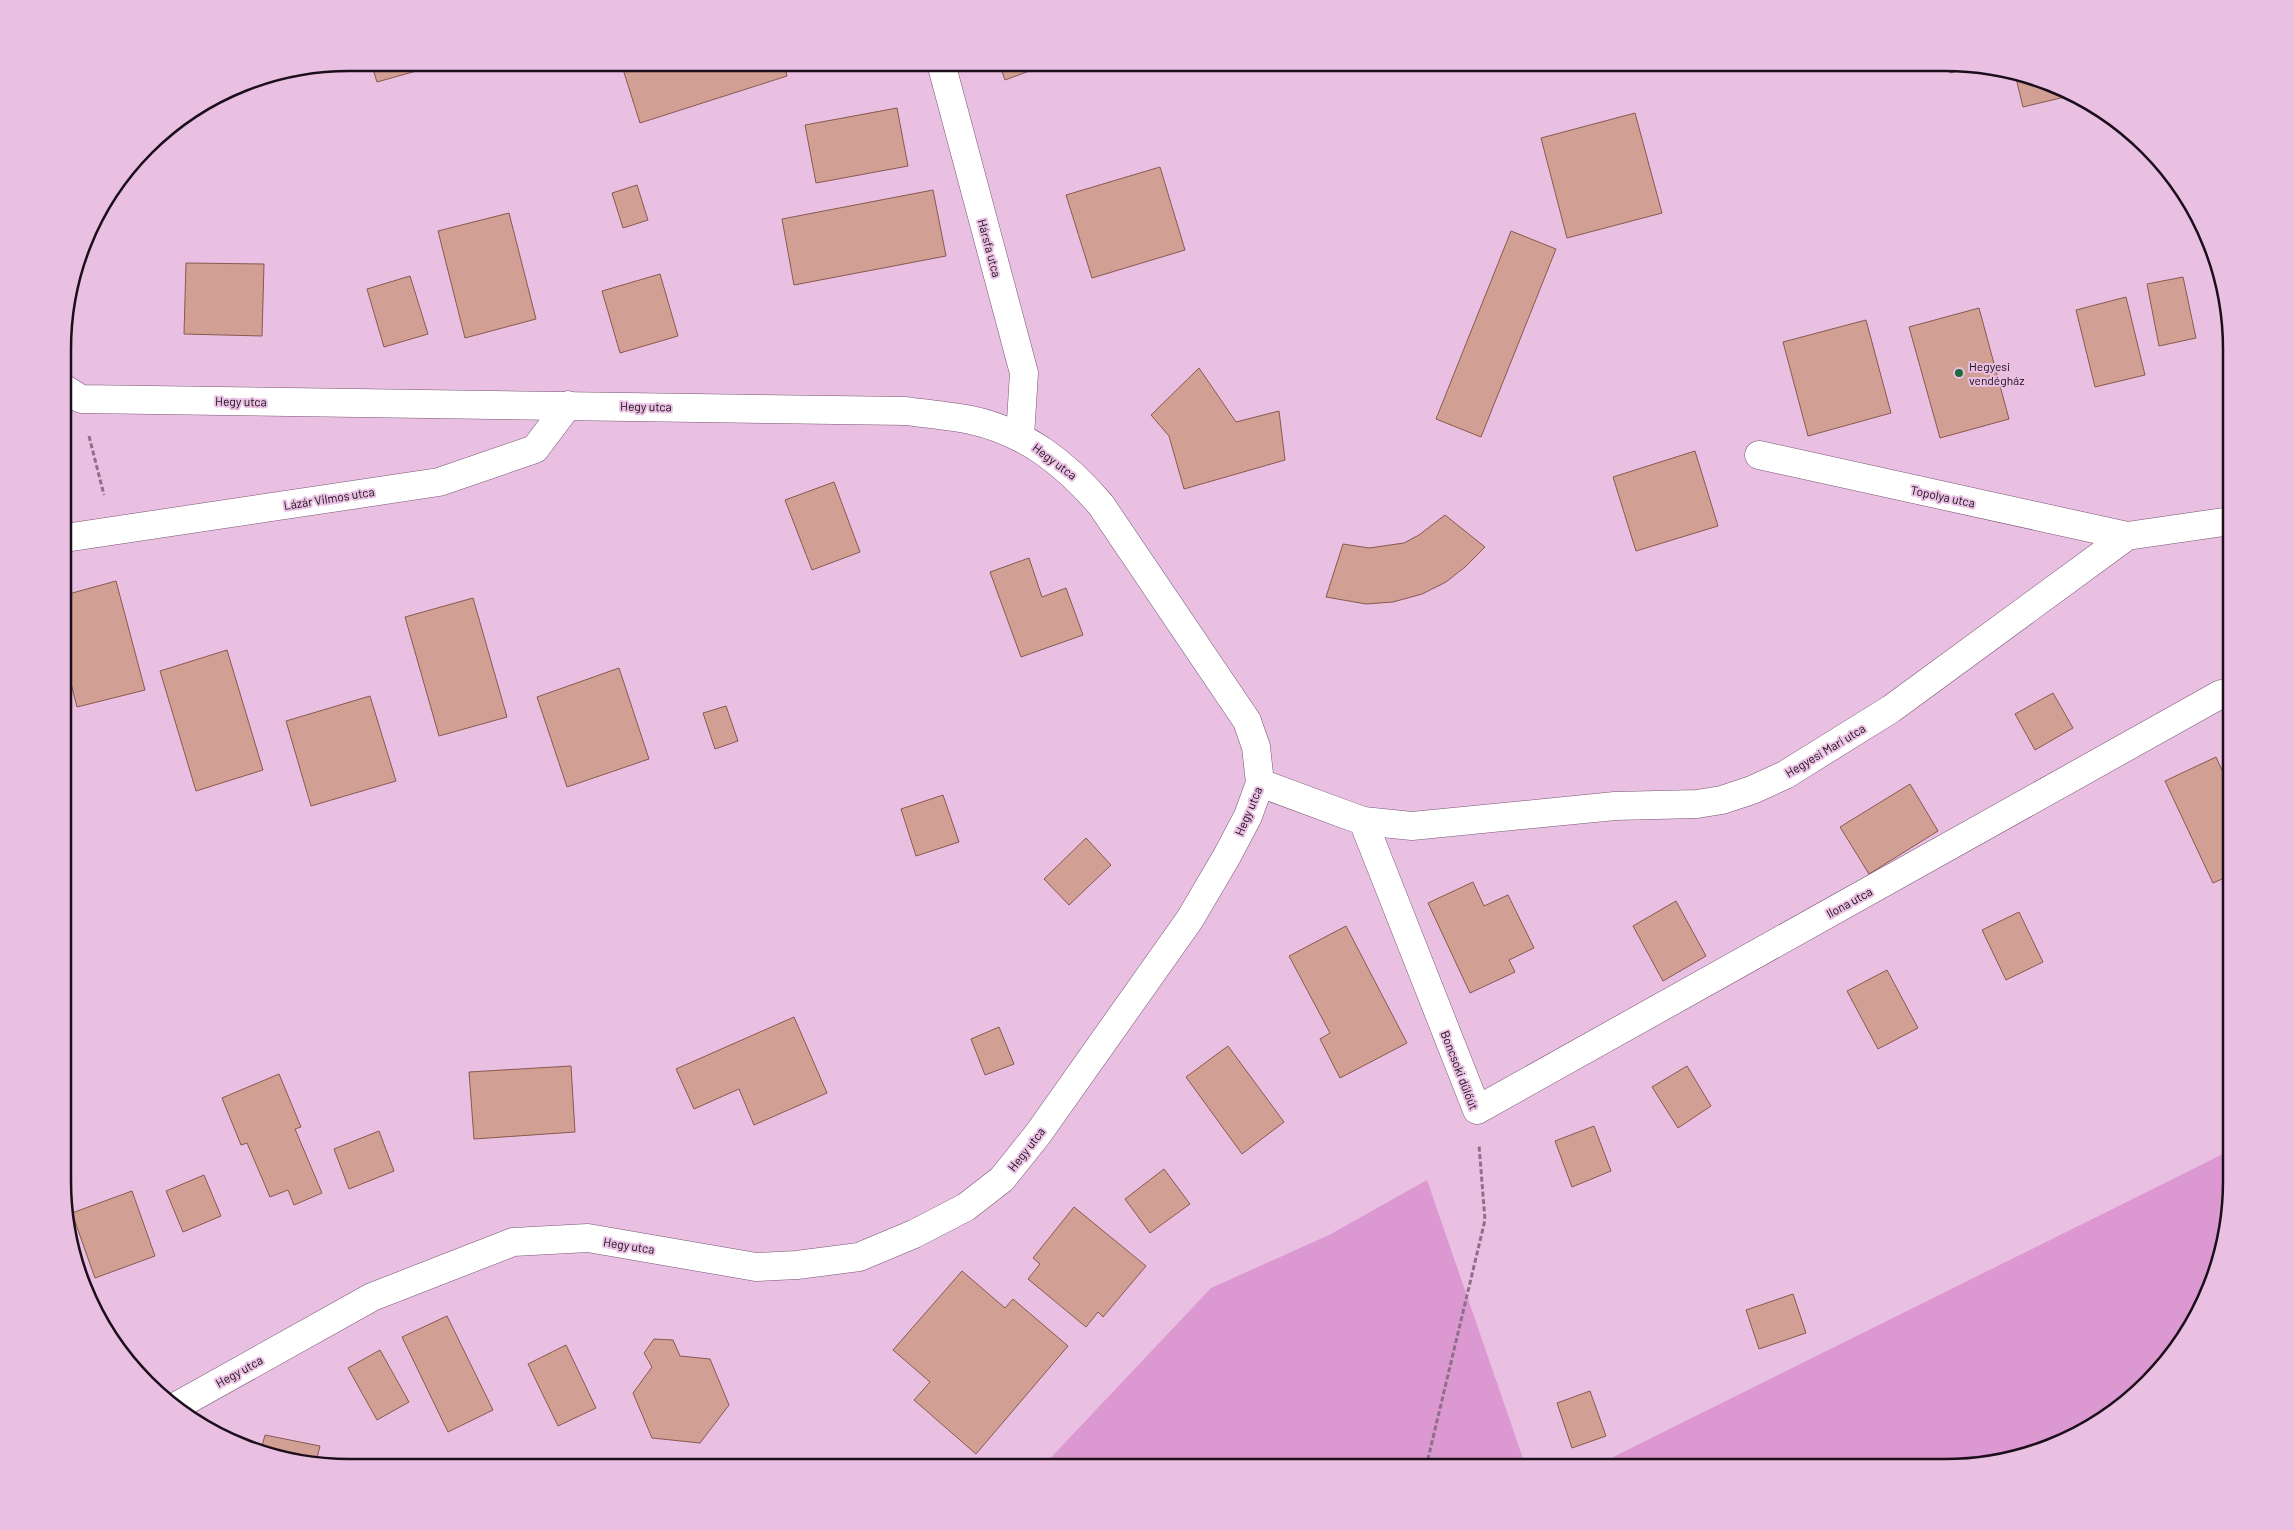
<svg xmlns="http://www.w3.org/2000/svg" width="2294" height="1530" viewBox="0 0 2294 1530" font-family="Barlow,sans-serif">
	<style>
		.green { fill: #dc98d1 }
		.building { fill: #d29f94; stroke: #87594f }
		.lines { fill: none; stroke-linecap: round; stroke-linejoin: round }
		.street-casing { stroke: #785572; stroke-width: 29 }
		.path { stroke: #8d7088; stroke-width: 3; stroke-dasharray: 5 2.5; stroke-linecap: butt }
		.street { stroke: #fff; stroke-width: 28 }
		.poi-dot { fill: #1d6c3c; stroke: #e9c0e2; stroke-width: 2 }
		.labels { text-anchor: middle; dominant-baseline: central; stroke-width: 4; stroke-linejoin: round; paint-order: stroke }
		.street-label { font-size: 12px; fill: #1c0e1a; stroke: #e9c0e2 }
		.poi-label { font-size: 12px; fill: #1c0e1a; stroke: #e9c0e2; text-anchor: start }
		.rim { fill: none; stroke: #1c0e1a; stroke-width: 2.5 }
	</style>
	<rect width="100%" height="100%" fill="#e9c0e2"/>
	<g class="green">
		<path d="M 2231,1150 L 2231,1200 L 2216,1273 L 2183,1341 L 2134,1396 L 2088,1429 L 2020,1458 L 1964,1467 L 1593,1467 Z"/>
		<path d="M 1427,1180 L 1526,1467 L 1042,1467 L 1211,1288 L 1329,1235 Z"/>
	</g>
	<g class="building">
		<path d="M 371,63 L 445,63 L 377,82 Z"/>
		<path d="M 621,63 L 814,63 L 786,72 L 787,76 L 640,123 Z"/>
		<path d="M 999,63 L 1051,63 L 1005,80 Z"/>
		<path d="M 1948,63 L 1974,67 L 1950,73 Z"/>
		<path d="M 2015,74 L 2037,78 L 2073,95 L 2023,107 Z"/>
		<path d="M 897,108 L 908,166 L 816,183 L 805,125 Z"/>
		<path d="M 1635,113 L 1662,213 L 1567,238 L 1541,138 Z"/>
		<path d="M 1160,167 L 1185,250 L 1092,278 L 1066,195 Z"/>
		<path d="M 637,185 L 648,220 L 623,228 L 612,193 Z"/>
		<path d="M 933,190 L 946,256 L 794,285 L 782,219 Z"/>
		<path d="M 509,213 L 536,319 L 465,338 L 438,231 Z"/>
		<path d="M 1511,231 L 1556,249 L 1481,437 L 1436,419 Z"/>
		<path d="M 186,263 L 264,264 L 262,336 L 184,334 Z"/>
		<path d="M 660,274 L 678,336 L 620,353 L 602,291 Z"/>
		<path d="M 410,276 L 428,334 L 384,347 L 367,289 Z"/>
		<path d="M 2183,277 L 2196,338 L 2159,346 L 2147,284 Z"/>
		<path d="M 2126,297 L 2145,375 L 2095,387 L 2076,310 Z"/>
		<path d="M 1979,308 L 2009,419 L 1940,438 L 1909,327 Z"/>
		<path d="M 1866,320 L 1891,413 L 1808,436 L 1783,342 Z"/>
		<path d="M 1199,368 L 1236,422 L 1279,411 L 1285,460 L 1184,489 L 1169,436 L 1151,415 Z"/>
		<path d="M 1695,451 L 1718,526 L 1636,551 L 1613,477 Z"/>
		<path d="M 834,482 L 860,552 L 812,570 L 785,500 Z"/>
		<path d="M 1445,515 L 1485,547 L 1465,567 L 1446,582 L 1422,594 L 1393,602 L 1366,604 L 1326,597 L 1343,544 L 1369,548 L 1404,543 L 1419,535 Z"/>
		<path d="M 1029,558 L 1042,597 L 1066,588 L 1083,635 L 1021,657 L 990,572 Z"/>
		<path d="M 116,581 L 145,690 L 77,707 L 65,660 L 65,595 Z"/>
		<path d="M 473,598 L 507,717 L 439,736 L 405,617 Z"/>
		<path d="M 227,650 L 263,770 L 196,791 L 160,671 Z"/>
		<path d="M 619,668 L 649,759 L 567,787 L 537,697 Z"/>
		<path d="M 2053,693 L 2073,728 L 2035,750 L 2015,714 Z"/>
		<path d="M 370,696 L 396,781 L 311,806 L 286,721 Z"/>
		<path d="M 726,706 L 738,741 L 715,749 L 703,713 Z"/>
		<path d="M 2216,757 L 2231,790 L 2231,875 L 2213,883 L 2165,781 Z"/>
		<path d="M 1910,784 L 1938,831 L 1869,874 L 1840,827 Z"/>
		<path d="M 943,795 L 959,842 L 916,856 L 901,809 Z"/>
		<path d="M 1086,838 L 1111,865 L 1069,905 L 1044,879 Z"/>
		<path d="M 1473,882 L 1484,906 L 1508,895 L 1534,948 L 1509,960 L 1515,972 L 1470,993 L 1428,903 Z"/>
		<path d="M 1676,901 L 1706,956 L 1663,981 L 1633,926 Z"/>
		<path d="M 2019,912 L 2043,962 L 2006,980 L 1982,930 Z"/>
		<path d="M 1346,926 L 1407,1043 L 1340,1078 L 1320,1039 L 1330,1033 L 1289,956 Z"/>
		<path d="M 1887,970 L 1918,1028 L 1878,1049 L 1847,991 Z"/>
		<path d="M 794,1017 L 827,1093 L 754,1125 L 739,1089 L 694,1109 L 676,1069 Z"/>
		<path d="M 999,1027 L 1014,1064 L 985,1075 L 971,1039 Z"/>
		<path d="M 1228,1046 L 1284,1122 L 1242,1154 L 1186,1077 Z"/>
		<path d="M 571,1066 L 575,1132 L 474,1139 L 469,1072 Z"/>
		<path d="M 1687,1066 L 1711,1106 L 1678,1128 L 1652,1087 Z"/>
		<path d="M 279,1074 L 301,1127 L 295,1129 L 322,1193 L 294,1205 L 288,1190 L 270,1197 L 247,1143 L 241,1145 L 222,1098 Z"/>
		<path d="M 1594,1126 L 1611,1171 L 1572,1187 L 1555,1141 Z"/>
		<path d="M 379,1131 L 394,1171 L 349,1189 L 334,1149 Z"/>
		<path d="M 1164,1169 L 1190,1204 L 1150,1233 L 1125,1199 Z"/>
		<path d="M 204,1175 L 221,1216 L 183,1232 L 166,1191 Z"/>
		<path d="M 132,1191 L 155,1256 L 95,1278 L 72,1213 Z"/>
		<path d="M 1074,1207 L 1146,1266 L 1103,1317 L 1098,1312 L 1086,1327 L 1028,1279 L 1040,1264 L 1033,1258 Z"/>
		<path d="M 962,1271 L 1005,1308 L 1013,1299 L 1068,1346 L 976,1454 L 914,1400 L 930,1382 L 893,1350 Z"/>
		<path d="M 1793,1294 L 1806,1333 L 1759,1349 L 1746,1310 Z"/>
		<path d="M 447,1316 L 493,1410 L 448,1432 L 402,1337 Z"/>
		<path d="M 654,1339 L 673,1340 L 680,1356 L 710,1359 L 729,1405 L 700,1443 L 652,1438 L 633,1393 L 652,1367 L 644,1353 Z"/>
		<path d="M 566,1345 L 596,1408 L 558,1426 L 528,1364 Z"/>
		<path d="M 380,1350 L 409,1402 L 377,1420 L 348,1368 Z"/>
		<path d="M 1590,1391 L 1606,1436 L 1572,1448 L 1557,1403 Z"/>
		<path d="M 265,1435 L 320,1446 L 316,1462 L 260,1453 Z"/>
	</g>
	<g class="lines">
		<defs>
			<g id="street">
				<path d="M 941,63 L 1024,373 L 1020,436"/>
				<path d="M 65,389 L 81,399 L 906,411 C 928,414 950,416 971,420 C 1026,432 1066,464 1101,505 L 1247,721 L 1256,747 L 1260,783 L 1248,816 L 1227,856 L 1190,919 L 1038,1134 L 1002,1179 L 966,1207 L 914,1234 L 859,1257 L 797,1265 L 756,1267 L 588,1238 L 513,1242 L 372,1297 L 175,1407"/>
				<path d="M 1759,455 L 2127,536"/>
				<path d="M 65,538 L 439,482 L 535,449 L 568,405"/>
				<path d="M 1260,783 L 1363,821 L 1412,826 L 1615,806 L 1697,804 L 1722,800 L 1752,790 L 1785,775 L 1891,709 L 2127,536 L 2231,521"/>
				<path d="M 1363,821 L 1477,1110 L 2221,694"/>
			</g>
		</defs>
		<use href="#street" class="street-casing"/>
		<g class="path">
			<path d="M 89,436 L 104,495"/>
			<path d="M 1426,1467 L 1485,1220 L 1479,1145"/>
		</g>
		<use href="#street" class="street"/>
	</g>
	<circle class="poi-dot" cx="1959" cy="373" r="5"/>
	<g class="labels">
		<g class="street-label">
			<text transform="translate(990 248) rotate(75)">Hársfa utca</text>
			<text transform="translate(241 401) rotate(1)">Hegy utca</text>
			<text transform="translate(646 406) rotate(1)">Hegy utca</text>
			<text transform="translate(1055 461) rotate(37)">Hegy utca</text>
			<text transform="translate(1943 496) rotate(12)">Topolya utca</text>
			<text transform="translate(329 498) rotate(-9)">Lázár Vilmos utca</text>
			<text transform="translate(1825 750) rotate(-31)">Hegyesi Mari utca</text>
			<text transform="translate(1248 811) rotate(-67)">Hegy utca</text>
			<text transform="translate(1849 902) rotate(-29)">Ilona utca</text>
			<text transform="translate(1460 1070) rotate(69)">Boncsoki dűlőút</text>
			<text transform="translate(1026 1149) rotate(-52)">Hegy utca</text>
			<text transform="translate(629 1245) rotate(9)">Hegy utca</text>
			<text transform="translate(239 1371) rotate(-29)">Hegy utca</text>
		</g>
		<g class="poi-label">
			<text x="1969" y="366">Hegyesi<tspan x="1969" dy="14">vendégház</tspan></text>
		</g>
	</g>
	<path d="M0 0H2294V1530H0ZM349 71H1945A278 278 0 0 1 2223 349V1181A278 278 0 0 1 1945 1459H349A278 278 0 0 1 71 1181V349A278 278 0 0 1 349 71Z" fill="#e9c0e2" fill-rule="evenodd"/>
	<path class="rim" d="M349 71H1945A278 278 0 0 1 2223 349V1181A278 278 0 0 1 1945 1459H349A278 278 0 0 1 71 1181V349A278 278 0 0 1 349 71Z"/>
</svg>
